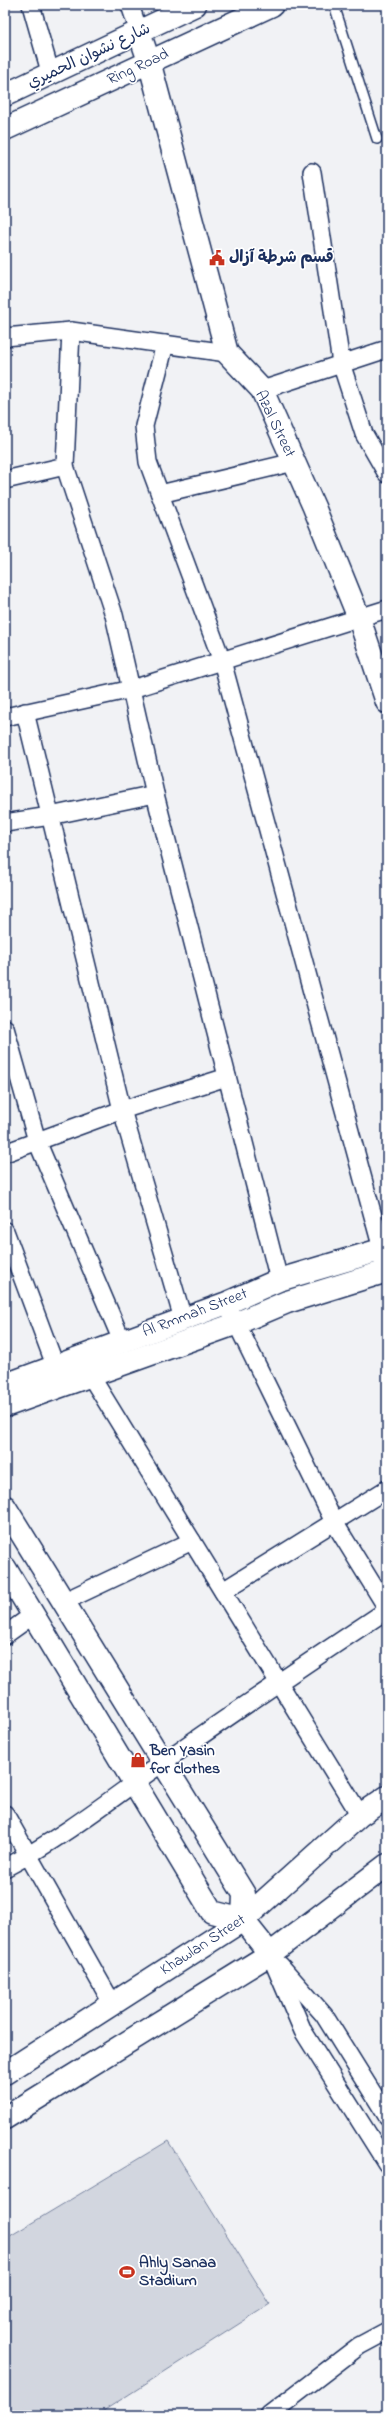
<svg xmlns="http://www.w3.org/2000/svg" width="392" height="2420" viewBox="0 0 392 2420" font-family="'Indie Flower','Playpen Sans Arabic',sans-serif">
	<style>
		.green { fill: #d2d6df; stroke: #76829e }
		.lines { fill: none; stroke-linecap: round; stroke-linejoin: round }
		.service-casing { stroke: #1b2f5e; stroke-width: 12 }
		.minor-casing { stroke: #1b2f5e; stroke-width: 20 }
		.tertiary-casing { stroke: #1b2f5e; stroke-width: 25 }
		.secondary-casing { stroke: #1b2f5e; stroke-width: 25 }
		.primary-casing { stroke: #1b2f5e; stroke-width: 25 }
		.service { stroke: #fff; stroke-width: 9 }
		.minor { stroke: #fff; stroke-width: 17 }
		.tertiary { stroke: #fff; stroke-width: 22 }
		.secondary { stroke: #fff; stroke-width: 22 }
		.primary { stroke: #fff; stroke-width: 22 }
		.labels { text-anchor: middle; dominant-baseline: central; stroke-width: 3.5; stroke-linejoin: round; paint-order: stroke }
		.street-label { font-size: 16px; fill: #1b2f5e; stroke: #fff }
		.poi-label { font-size: 16px; font-weight: bold; fill: #1b2f5e; stroke: #fff; text-anchor: start }
	</style>
	<rect width="100%" height="100%" fill="#f1f2f5"/>
	<filter id="ink" filterUnits="userSpaceOnUse"><feTurbulence type="fractalNoise" baseFrequency=".025" numOctaves="2"/><feDisplacementMap in="SourceGraphic" scale="8" xChannelSelector="R" yChannelSelector="G"/><feConvolveMatrix kernelMatrix="1 2 1 2 8 2 1 2 1" color-interpolation-filters="sRGB"/></filter>
	<g filter="url(#ink)">
		<path class="green" d="M 168,2141 L 270,2304 L 97,2415 L 7,2415 L 5,2411 L 5,2239 Z"/>
		<g class="lines">
			<defs>
				<path id="service" d="M 334,5 L 377,139"/>
				<g id="minor">
					<path d="M 31,5 L 51,75"/>
					<path d="M 130,5 L 139,32"/>
					<path d="M 312,172 L 341,363 L 364,434 L 387,474"/>
					<path d="M 71,331 L 65,466 L 114,615 L 155,794 L 279,1280"/>
					<path d="M 5,337 L 71,331 L 227,353"/>
					<path d="M 165,344 L 144,426 L 148,462 L 222,661 L 382,1249 L 383,1262"/>
					<path d="M 262,390 L 387,349"/>
					<path d="M 5,480 L 65,466"/>
					<path d="M 160,494 L 294,462"/>
					<path d="M 25,712 L 122,1110 L 183,1319"/>
					<path d="M 5,717 L 132,689 L 387,609"/>
					<path d="M 5,823 L 50,816 L 155,794"/>
					<path d="M 5,1028 L 37,1141 L 122,1341"/>
					<path d="M 5,1153 L 122,1110 L 227,1077"/>
					<path d="M 5,1231 L 55,1365"/>
					<path d="M 231,1312 L 334,1522 L 387,1608"/>
					<path d="M 84,1365 L 360,1815"/>
					<path d="M 223,1591 L 387,1489"/>
					<path d="M 65,1601 L 192,1541"/>
					<path d="M 5,1635 L 33,1615"/>
					<path d="M 5,1814 L 112,2003"/>
					<path d="M 5,1868 C 62,1838 114,1797 166,1760 C 239,1709 313,1659 387,1610"/>
					<path d="M 270,1954 L 303,2031 L 387,2164"/>
					<path d="M 280,1965 L 324,2015 L 387,2116"/>
					<path d="M 269,2415 L 359,2346 L 387,2331"/>
				</g>
				<g id="tertiary">
					<path d="M 139,32 L 149,61 L 227,353 L 262,390 L 314,507 L 359,618 L 387,702"/>
					<path d="M 5,1385 L 227,1303 L 279,1280 L 387,1248"/>
					<path d="M 5,1406 L 235,1324 L 287,1302 L 387,1271"/>
					<path d="M 5,1507 L 244,1894 L 243,1920 L 212,1912 L 5,1568"/>
				</g>
				<g id="secondary">
					<path d="M 243,1920 L 270,1954"/>
					<path d="M 5,2073 L 243,1920 L 360,1815 L 387,1797"/>
					<path d="M 5,2118 L 270,1954 L 387,1865"/>
				</g>
				<g id="primary">
					<path d="M 5,95 L 195,5"/>
					<path d="M 5,129 L 272,5"/>
				</g>
			</defs>
			<use href="#service" class="service-casing"/>
			<use href="#minor" class="minor-casing"/>
			<use href="#tertiary" class="tertiary-casing"/>
			<use href="#secondary" class="secondary-casing"/>
			<use href="#primary" class="primary-casing"/>
			<use href="#service" class="service"/>
			<use href="#minor" class="minor"/>
			<use href="#tertiary" class="tertiary"/>
			<use href="#secondary" class="secondary"/>
			<use href="#primary" class="primary"/>
		</g>
	</g>
	<defs>
		<symbol id="civic-bare" viewBox="-9 -9 18 18"><path d="M-.6-6.5H3V-4.5H.6V-3L4-1V1h2V6H-6V1h2V-1L-.6-3ZM-1.2 2.5V6h2.4V2.5Z" fill="#c8321e" stroke="#fff" stroke-width="2.5" paint-order="stroke"/></symbol>
		<symbol id="shop-bare" viewBox="-9 -9 18 18"><path d="M-5-2.5h2.3a2.7 3.5 0 0 1 5.4 0H5L5.5 6h-11ZM-1.5-2.5h3a1.5 2.3 0 0 0-3 0Z" fill="#c8321e" stroke="#fff" stroke-width="2.5" paint-order="stroke"/></symbol>
		<symbol id="stadium-bare" viewBox="-9 -9 18 18"><path d="M0-5a6.5 5 0 1 0 0 10a6.5 5 0 1 0 0-10ZM-3.5-1.8h7v3.6h-7Z" fill="#c8321e" stroke="#fff" stroke-width="2.5" paint-order="stroke"/></symbol>
	</defs>
	<g fill-rule="evenodd">
		<use href="#civic-bare" x="206" y="247" width="22" height="22"/>
		<use href="#shop-bare" x="127" y="1749" width="22" height="22"/>
		<use href="#stadium-bare" x="116" y="2261" width="22" height="22"/>
	</g>
	<g class="labels">
		<g class="street-label">
			<text transform="translate(89 56) rotate(-25)">شارع نشوان الحميري</text>
			<text transform="translate(138 67) rotate(-25)">Ring Road</text>
			<text transform="translate(275 424) rotate(64)">Azal Street</text>
			<text transform="translate(195 1313) rotate(-21)">Al Rmmah Street</text>
			<text transform="translate(203 1945) rotate(-33)">Khawlan Street</text>
		</g>
		<g class="poi-label">
			<text x="229" y="258">قسم شرطة آزال</text>
			<text x="150" y="1751">Ben Yasin<tspan x="150" dy="18">for clothes</tspan></text>
			<text x="139" y="2263">Ahly Sanaa<tspan x="139" dy="18">Stadium</tspan></text>
		</g>
	</g>
	<rect width="392" height="2420" fill="none" stroke="#fff" stroke-width="20"/>
	<rect x="10" y="10" width="372" height="2400" fill="none" stroke="#1b2f5e" stroke-width="1.5" filter="url(#ink)"/>
</svg>
